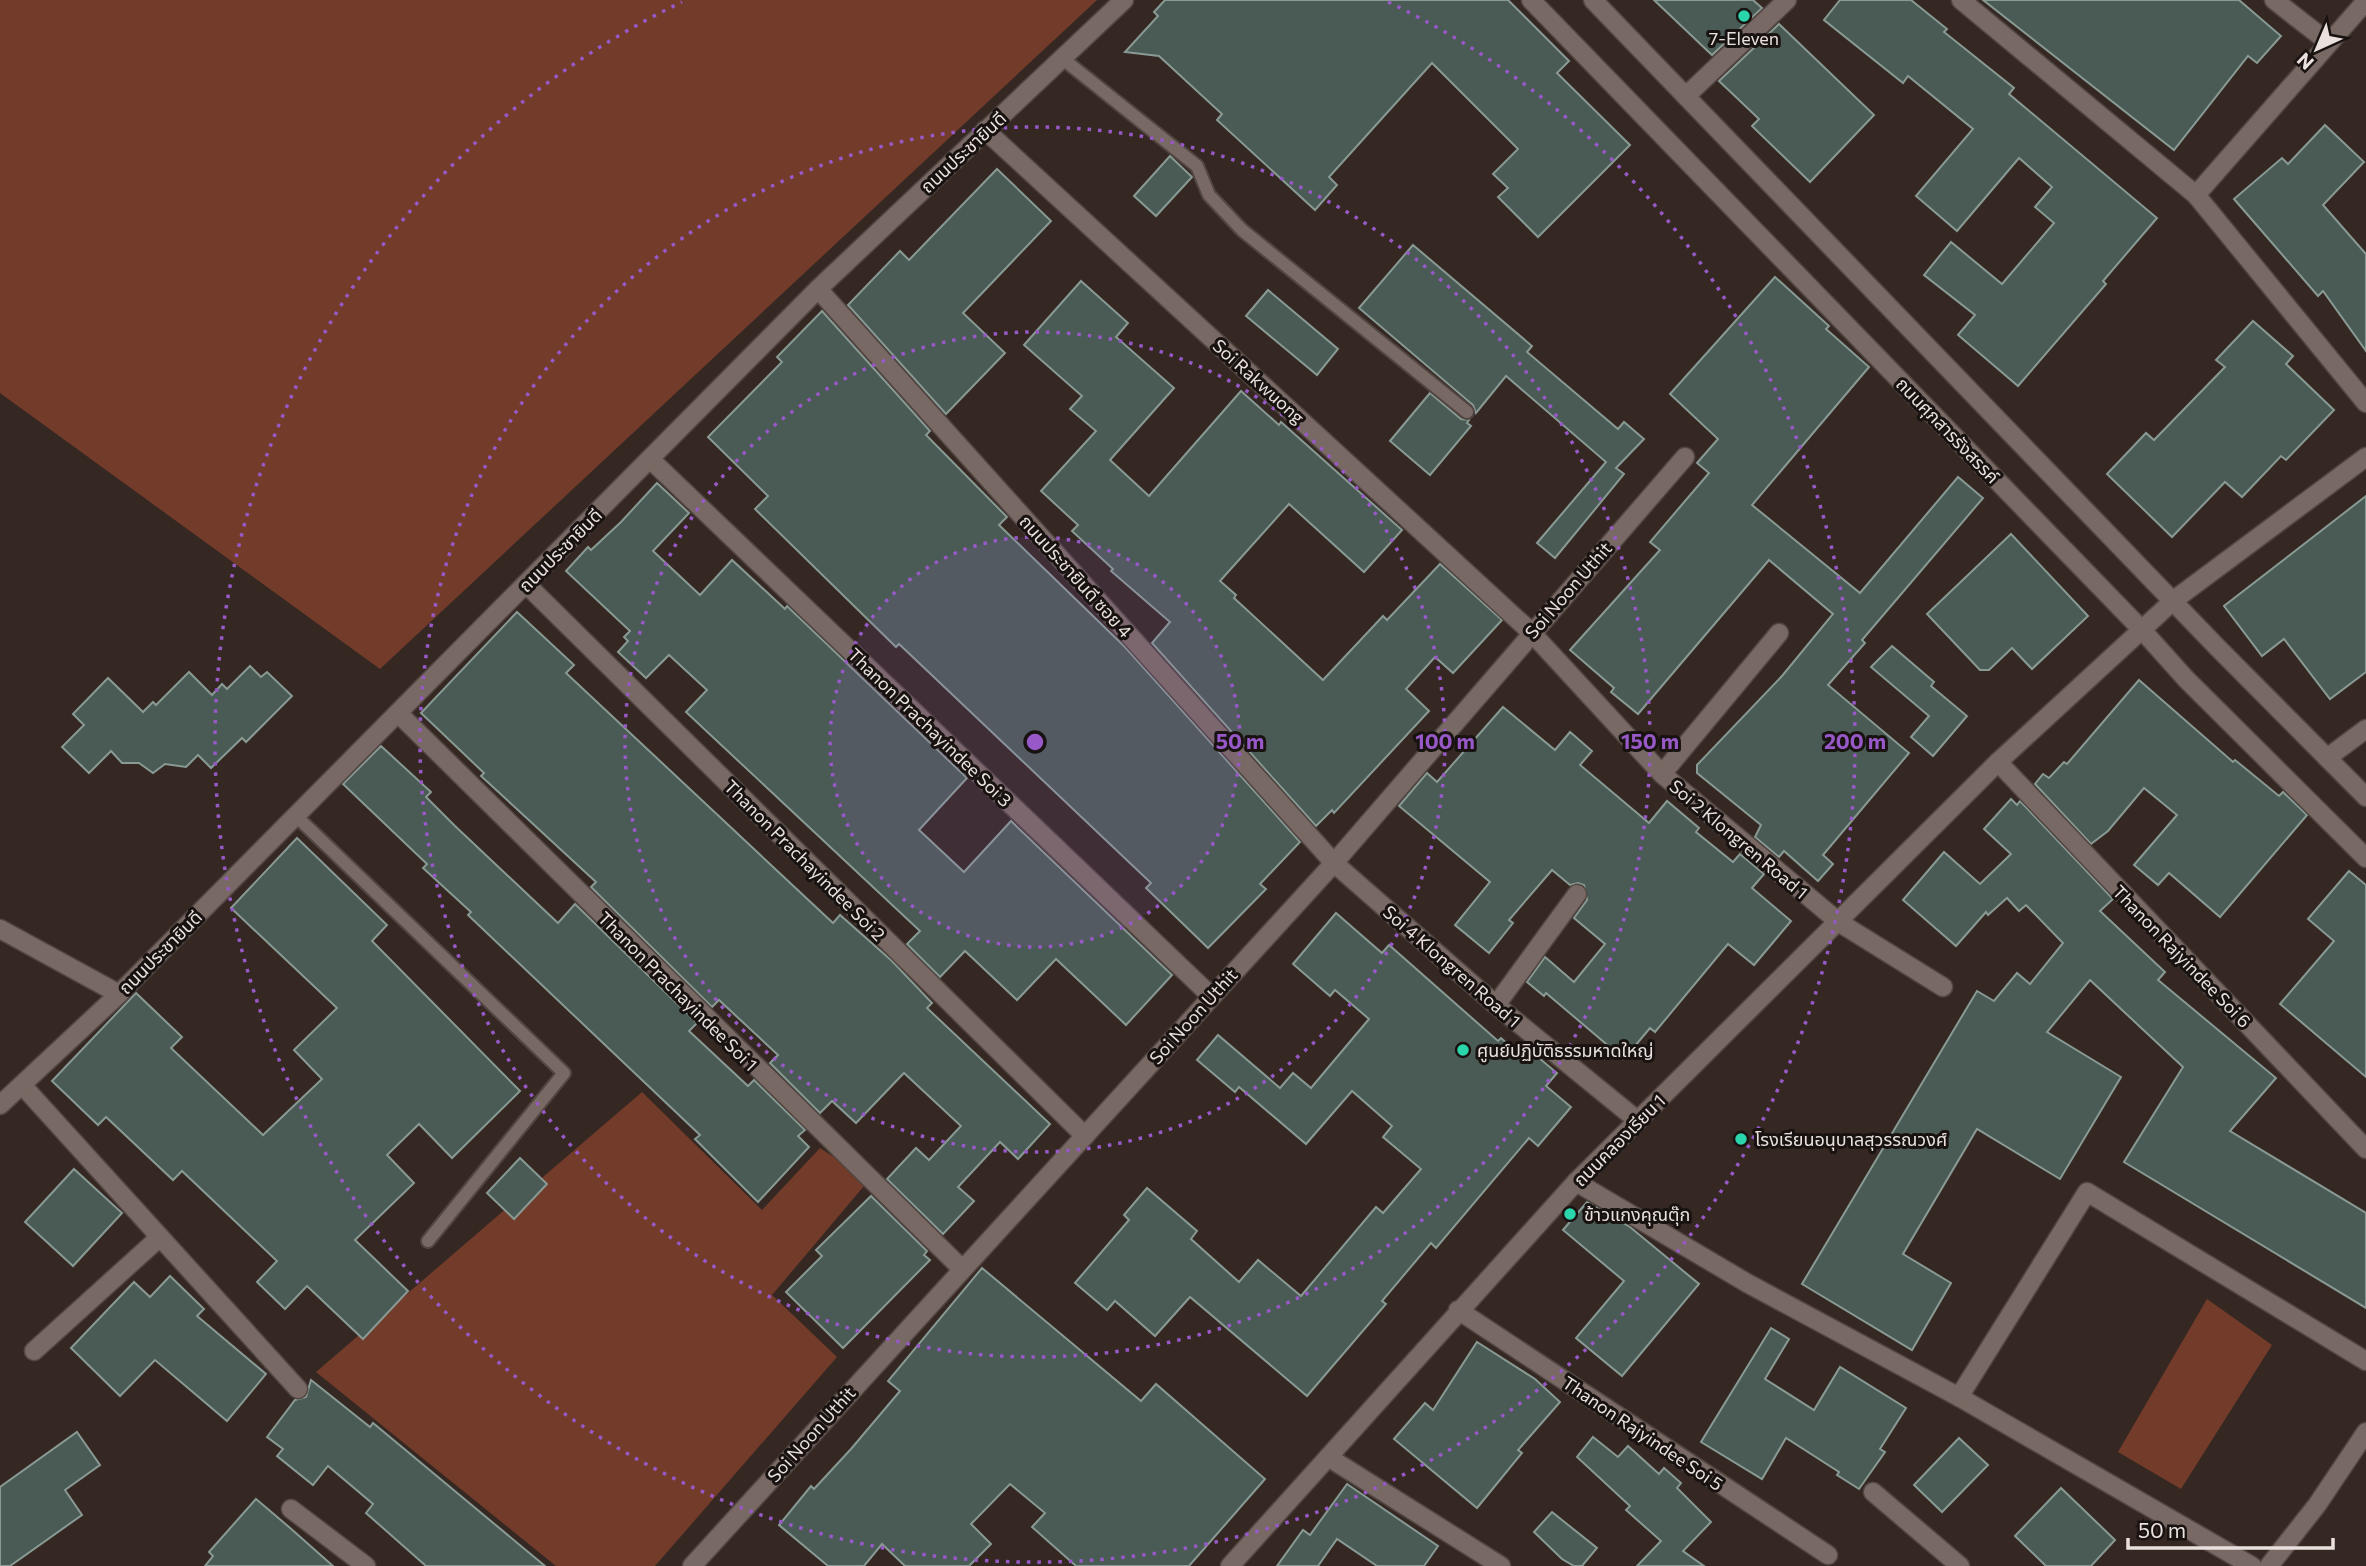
<svg xmlns="http://www.w3.org/2000/svg" width="2366" height="1566" viewBox="0 0 2366 1566" font-family="Commissioner,'Noto Sans Thai',sans-serif">
	<style>
		.green { fill: #733b2a }
		.building { fill: #4a5a54; stroke: #899a94; stroke-width: 2 }
		.lines { fill: none; stroke-linecap: round; stroke-linejoin: round }
		.service-casing { stroke: #524643; stroke-width: 16 }
		.minor-casing { stroke: #524643; stroke-width: 21 }
		.tertiary-casing { stroke: #524643; stroke-width: 21 }
		.service { stroke: #796964; stroke-width: 12 }
		.minor { stroke: #796964; stroke-width: 18 }
		.tertiary { stroke: #796964; stroke-width: 18 }
		.ring { fill: none; stroke: #9759c7; stroke-width: 3.5; stroke-dasharray: 3.5 7 }
		.poi-dot { fill: #2bd5ac; stroke: #181210; stroke-width: 2.5 }
		.labels { text-anchor: middle; dominant-baseline: central; stroke-width: 6; stroke-linejoin: round; paint-order: stroke }
		.poi-label { font-size: 18px; fill: #eae1de; stroke: #181210; text-anchor: start }
		.street-label { font-size: 18px; fill: #eae1de; stroke: #181210 }
		.centre { fill: #9759c7; stroke: #181210; stroke-width: 3.5 }
		.ring-label { font-size: 21px; text-anchor: middle; font-weight: bold; fill: #9759c7; stroke: #181210; stroke-width: 6; stroke-linejoin: round; paint-order: stroke }
	</style>
	<rect width="100%" height="100%" fill="#352823"/>
	<g class="green">
		<path d="M 0,0 L 1097,0 L 380,669 L 0,393 Z"/>
		<path d="M 642,1092 L 762,1210 L 820,1148 L 869,1180 L 772,1295 L 837,1357 L 655,1566 L 556,1566 L 316,1372 Z"/>
		<path d="M 2207,1299 L 2272,1345 L 2181,1489 L 2118,1452 Z"/>
	</g>
	<g class="building">
		<path d="M 1165,0 L 1508,0 L 1569,61 L 1557,73 L 1630,145 L 1538,237 L 1498,197 L 1508,188 L 1493,174 L 1518,149 L 1432,63 L 1329,177 L 1337,185 L 1315,210 L 1217,120 L 1222,114 L 1159,56 L 1125,52 L 1158,16 L 1154,12 Z"/>
		<path d="M 1654,0 L 1753,0 L 1762,8 L 1712,55 Z"/>
		<path d="M 1840,0 L 1911,0 L 1947,29 L 1944,32 L 2014,88 L 2009,94 L 2157,218 L 2103,281 L 2106,284 L 2018,386 L 1958,335 L 1975,315 L 1924,275 L 1951,242 L 2002,284 L 2054,223 L 2035,207 L 2052,187 L 2019,158 L 1957,231 L 1916,196 L 1973,129 L 1908,76 L 1903,83 L 1824,20 Z"/>
		<path d="M 1983,0 L 2239,0 L 2281,36 L 2257,63 L 2248,56 L 2174,150 Z"/>
		<path d="M 1779,24 L 1874,115 L 1810,182 L 1752,126 L 1759,119 L 1719,81 Z"/>
		<path d="M 2325,125 L 2364,162 L 2323,205 L 2366,254 L 2366,351 L 2323,291 L 2318,296 L 2234,199 L 2282,158 L 2288,164 Z"/>
		<path d="M 1170,156 L 1192,177 L 1156,216 L 1134,196 Z"/>
		<path d="M 997,169 L 1051,221 L 963,313 L 1005,353 L 946,414 L 848,305 L 900,251 L 909,260 Z"/>
		<path d="M 1413,245 L 1532,346 L 1527,352 L 1618,429 L 1624,422 L 1644,439 L 1616,468 L 1624,474 L 1555,558 L 1537,543 L 1606,462 L 1506,376 L 1476,413 L 1473,405 L 1359,308 Z"/>
		<path d="M 1775,277 L 1829,326 L 1826,329 L 1869,367 L 1752,505 L 1860,593 L 1958,477 L 1983,498 L 1862,640 L 1865,643 L 1828,685 L 1909,753 L 1823,855 L 1833,864 L 1818,881 L 1784,851 L 1779,857 L 1755,837 L 1761,825 L 1697,773 L 1697,765 L 1782,676 L 1833,614 L 1769,560 L 1638,714 L 1611,692 L 1614,688 L 1570,650 L 1660,550 L 1650,542 L 1709,473 L 1697,463 L 1718,439 L 1670,394 Z"/>
		<path d="M 1081,281 L 1128,323 L 1116,337 L 1174,388 L 1110,460 L 1149,496 L 1241,391 L 1279,425 L 1281,422 L 1402,530 L 1364,572 L 1289,504 L 1220,581 L 1236,595 L 1234,598 L 1323,680 L 1383,616 L 1387,620 L 1440,564 L 1502,620 L 1453,673 L 1435,657 L 1406,689 L 1429,711 L 1334,813 L 1332,810 L 1316,826 L 1152,643 L 1170,622 L 1111,571 L 1113,569 L 1072,531 L 1078,525 L 1041,491 L 1096,431 L 1070,409 L 1082,396 L 1024,345 Z"/>
		<path d="M 1268,290 L 1338,349 L 1317,375 L 1246,316 Z"/>
		<path d="M 822,311 L 930,431 L 926,435 L 1007,517 L 999,525 L 1125,647 L 1300,842 L 1260,884 L 1266,889 L 1208,948 L 1146,888 L 1151,883 L 899,644 L 896,647 L 755,509 L 768,496 L 708,437 L 782,362 L 777,357 Z"/>
		<path d="M 2253,321 L 2293,356 L 2286,364 L 2334,410 L 2286,460 L 2281,456 L 2242,497 L 2225,482 L 2172,537 L 2107,474 L 2146,433 L 2154,440 L 2225,367 L 2216,360 Z"/>
		<path d="M 1430,393 L 1461,419 L 1469,420 L 1467,423 L 1471,426 L 1430,475 L 1390,441 Z"/>
		<path d="M 657,483 L 689,513 L 653,551 L 700,595 L 732,560 L 785,609 L 787,606 L 967,778 L 919,830 L 964,872 L 1011,821 L 1172,975 L 1126,1025 L 1056,959 L 1017,1000 L 965,951 L 940,977 L 907,944 L 920,931 L 686,712 L 707,690 L 669,655 L 646,678 L 618,652 L 628,641 L 624,637 L 630,631 L 566,571 L 588,547 L 591,550 L 621,522 Z"/>
		<path d="M 2366,496 L 2366,672 L 2330,699 L 2284,639 L 2262,656 L 2224,606 Z"/>
		<path d="M 2011,534 L 2088,616 L 2032,669 L 2012,648 L 1989,670 L 1980,670 L 1927,614 Z"/>
		<path d="M 517,612 L 574,665 L 566,673 L 833,923 L 840,915 L 892,961 L 932,1003 L 927,1008 L 1050,1124 L 1018,1159 L 1000,1142 L 958,1187 L 974,1201 L 943,1234 L 887,1179 L 916,1148 L 929,1160 L 961,1126 L 904,1073 L 856,1123 L 832,1101 L 820,1113 L 770,1063 L 778,1055 L 719,1000 L 712,1007 L 591,887 L 596,882 L 481,776 L 484,773 L 421,713 Z"/>
		<path d="M 1892,646 L 1934,682 L 1931,686 L 1967,716 L 1933,756 L 1911,737 L 1929,716 L 1871,667 Z"/>
		<path d="M 250,666 L 261,677 L 267,672 L 292,696 L 246,742 L 242,738 L 211,768 L 198,755 L 186,767 L 165,764 L 153,773 L 139,763 L 122,763 L 111,751 L 89,773 L 62,747 L 84,725 L 73,714 L 108,678 L 143,712 L 153,702 L 156,705 L 189,672 L 212,695 L 222,684 L 227,689 Z"/>
		<path d="M 2139,680 L 2233,762 L 2235,760 L 2279,796 L 2283,792 L 2307,815 L 2220,917 L 2169,873 L 2158,885 L 2134,865 L 2177,815 L 2144,788 L 2108,831 L 2091,844 L 2035,784 L 2043,774 L 2049,778 L 2064,762 L 2067,764 Z"/>
		<path d="M 1503,707 L 1555,750 L 1570,732 L 1592,751 L 1580,765 L 1649,823 L 1667,801 L 1699,828 L 1696,832 L 1733,862 L 1740,854 L 1764,874 L 1752,888 L 1791,921 L 1754,965 L 1728,944 L 1655,1032 L 1650,1028 L 1624,1059 L 1546,993 L 1544,996 L 1527,982 L 1545,957 L 1574,982 L 1605,944 L 1574,918 L 1587,900 L 1584,885 L 1578,883 L 1570,885 L 1552,870 L 1509,920 L 1513,923 L 1489,953 L 1455,925 L 1490,882 L 1399,806 L 1427,773 L 1437,782 Z"/>
		<path d="M 381,746 L 431,792 L 426,797 L 455,826 L 558,923 L 575,904 L 697,1023 L 689,1031 L 748,1086 L 754,1080 L 805,1130 L 798,1136 L 809,1147 L 758,1202 L 695,1139 L 700,1135 L 468,915 L 471,912 L 423,868 L 427,864 L 343,784 Z"/>
		<path d="M 2011,799 L 2017,805 L 2020,801 L 2113,899 L 2100,911 L 2165,972 L 2158,980 L 2276,1078 L 2230,1131 L 2366,1213 L 2366,1308 L 2124,1162 L 2183,1067 L 2090,980 L 2047,1032 L 2121,1077 L 2060,1179 L 1977,1129 L 1903,1254 L 1951,1283 L 1912,1350 L 1802,1284 L 1977,991 L 1994,1001 L 2017,973 L 2030,984 L 2063,943 L 2026,905 L 2019,911 L 2007,898 L 1988,915 L 1986,912 L 1956,946 L 1903,900 L 1944,852 L 1980,884 L 2011,854 L 1984,829 Z"/>
		<path d="M 297,838 L 387,925 L 372,941 L 520,1091 L 452,1158 L 419,1124 L 387,1155 L 414,1183 L 355,1240 L 408,1291 L 363,1339 L 307,1286 L 285,1309 L 257,1282 L 277,1261 L 182,1171 L 173,1180 L 106,1117 L 98,1125 L 52,1081 L 136,993 L 182,1037 L 171,1048 L 263,1135 L 322,1079 L 294,1050 L 337,1008 L 231,908 Z"/>
		<path d="M 2349,871 L 2366,885 L 2366,1077 L 2280,1004 L 2334,941 L 2308,919 Z"/>
		<path d="M 1336,913 L 1382,953 L 1389,945 L 1498,1041 L 1501,1038 L 1526,1060 L 1533,1053 L 1557,1073 L 1546,1086 L 1571,1107 L 1538,1146 L 1529,1138 L 1436,1248 L 1431,1243 L 1382,1301 L 1386,1304 L 1307,1396 L 1190,1297 L 1155,1336 L 1115,1301 L 1107,1310 L 1075,1283 L 1129,1220 L 1124,1215 L 1147,1188 L 1197,1231 L 1191,1239 L 1239,1282 L 1258,1260 L 1301,1296 L 1376,1207 L 1383,1213 L 1421,1169 L 1383,1137 L 1392,1126 L 1352,1091 L 1306,1144 L 1239,1087 L 1235,1092 L 1197,1060 L 1218,1035 L 1280,1088 L 1293,1073 L 1311,1088 L 1369,1019 L 1335,990 L 1330,996 L 1293,964 Z"/>
		<path d="M 520,1158 L 547,1184 L 514,1219 L 487,1193 Z"/>
		<path d="M 74,1169 L 122,1213 L 73,1266 L 25,1222 Z"/>
		<path d="M 871,1196 L 927,1251 L 924,1255 L 930,1260 L 843,1348 L 786,1292 L 822,1256 L 816,1250 Z"/>
		<path d="M 1587,1202 L 1630,1227 L 1699,1284 L 1622,1376 L 1576,1338 L 1624,1281 L 1563,1230 Z"/>
		<path d="M 982,1268 L 1141,1401 L 1156,1384 L 1265,1479 L 1189,1566 L 1076,1566 L 1032,1527 L 1045,1513 L 1010,1484 L 971,1524 L 991,1544 L 969,1566 L 905,1566 L 882,1544 L 864,1566 L 828,1566 L 779,1525 L 811,1486 L 814,1489 L 851,1449 L 900,1391 L 888,1381 Z"/>
		<path d="M 170,1276 L 204,1309 L 197,1316 L 266,1374 L 227,1421 L 155,1360 L 120,1396 L 71,1348 L 134,1282 L 150,1297 Z"/>
		<path d="M 1771,1328 L 1789,1339 L 1765,1379 L 1814,1410 L 1840,1367 L 1906,1408 L 1880,1449 L 1885,1452 L 1859,1489 L 1837,1475 L 1839,1472 L 1786,1438 L 1762,1479 L 1701,1442 Z"/>
		<path d="M 1477,1342 L 1535,1379 L 1560,1402 L 1518,1450 L 1522,1453 L 1477,1508 L 1394,1439 L 1425,1403 L 1433,1410 Z"/>
		<path d="M 311,1380 L 370,1427 L 373,1423 L 545,1566 L 426,1566 L 366,1513 L 373,1504 L 328,1466 L 313,1485 L 277,1456 L 283,1449 L 267,1437 L 295,1400 L 306,1397 Z"/>
		<path d="M 77,1432 L 100,1465 L 65,1490 L 82,1515 L 10,1566 L 0,1566 L 0,1487 Z"/>
		<path d="M 1593,1437 L 1618,1457 L 1628,1446 L 1659,1474 L 1664,1468 L 1681,1483 L 1677,1488 L 1711,1522 L 1683,1551 L 1704,1566 L 1637,1566 L 1661,1541 L 1626,1510 L 1630,1506 L 1577,1457 Z"/>
		<path d="M 1959,1438 L 1988,1465 L 1942,1512 L 1914,1485 Z"/>
		<path d="M 1347,1484 L 1438,1546 L 1424,1566 L 1377,1566 L 1337,1539 L 1318,1566 L 1277,1566 L 1303,1530 L 1310,1535 Z"/>
		<path d="M 2061,1488 L 2115,1540 L 2091,1566 L 2046,1566 L 2015,1536 Z"/>
		<path d="M 256,1499 L 289,1527 L 333,1566 L 205,1566 L 213,1556 L 209,1552 Z"/>
		<path d="M 1552,1512 L 1597,1548 L 1582,1566 L 1574,1566 L 1562,1559 L 1534,1532 Z"/>
	</g>
	<g class="lines">
		<defs>
			<g id="service">
				<path d="M 1063,59 L 1197,166 L 1209,195 L 1242,230 L 1467,412"/>
				<path d="M 296,816 L 564,1073 L 428,1241"/>
			</g>
			<g id="minor">
				<path d="M 1961,0 L 2196,195 L 2366,403"/>
				<path d="M 2274,0 L 2328,42"/>
				<path d="M 1686,96 L 1787,0"/>
				<path d="M 985,130 L 1531,632 L 1662,774 L 1840,923 L 1943,987"/>
				<path d="M 2196,195 L 2366,1"/>
				<path d="M 818,289 L 1334,863 L 1496,1005 L 1637,1120"/>
				<path d="M 650,459 L 1210,995"/>
				<path d="M 526,584 L 1085,1136"/>
				<path d="M 398,713 L 961,1268"/>
				<path d="M 2327,758 L 2366,729"/>
				<path d="M 1998,762 L 2366,1149"/>
				<path d="M 1662,774 L 1779,633"/>
				<path d="M 0,929 L 119,994"/>
				<path d="M 1496,1005 L 1577,894"/>
				<path d="M 23,1086 L 298,1389"/>
				<path d="M 1576,1182 L 1747,1283 L 1959,1397 L 2252,1566"/>
				<path d="M 1458,1310 L 1828,1555"/>
				<path d="M 34,1351 L 160,1237"/>
				<path d="M 1959,1397 L 2087,1192 L 2366,1361"/>
				<path d="M 1328,1457 L 1501,1566"/>
				<path d="M 1873,1492 L 1960,1566"/>
				<path d="M 291,1509 L 366,1566"/>
				<path d="M 692,1566 L 1334,863 L 1685,457"/>
				<path d="M 2269,1566 L 2317,1505 L 2366,1432"/>
			</g>
			<g id="tertiary">
				<path d="M 1531,0 L 2143,631 L 2186,679 L 2366,858"/>
				<path d="M 1593,0 L 2217,647 L 2366,797"/>
				<path d="M 0,1105 L 119,994 L 818,289 L 1124,0"/>
				<path d="M 1230,1566 L 1576,1182 L 1998,762 L 2174,600 L 2366,457"/>
			</g>
		</defs>
		<use href="#service" class="service-casing"/>
		<use href="#minor" class="minor-casing"/>
		<use href="#tertiary" class="tertiary-casing"/>
		<use href="#service" class="service"/>
		<use href="#minor" class="minor"/>
		<use href="#tertiary" class="tertiary"/>
	</g>
	<circle cx="1035" cy="742" r="205" fill="#9759c7" fill-opacity=".12"/>
	<g class="ring">
		<circle cx="1035" cy="742" r="205"/>
		<circle cx="1035" cy="742" r="410"/>
		<circle cx="1035" cy="742" r="615"/>
		<path d="M1388 2A820 820 0 1 1 682 2"/>
	</g>
	<g class="poi-dot">
		<circle cx="1744" cy="16" r="7"/>
		<circle cx="1463" cy="1050" r="7"/>
		<circle cx="1741" cy="1139" r="7"/>
		<circle cx="1570" cy="1214" r="7"/>
	</g>
	<g class="labels">
		<g class="poi-label">
			<text x="1744" y="38" text-anchor="middle">7-Eleven</text>
			<text x="1477" y="1050">ศูนย์ปฏิบัติธรรมหาดใหญ่</text>
			<text x="1755" y="1139">โรงเรียนอนุบาลสุวรรณวงศ์</text>
			<text x="1584" y="1214">ข้าวแกงคุณตุ๊ก</text>
		</g>
		<g class="street-label">
			<text transform="translate(963 152) rotate(-43)">ถนนประชายินดี</text>
			<text transform="translate(1259 381) rotate(42)">Soi Rakwuong</text>
			<text transform="translate(1948 430) rotate(46)">ถนนศุภสารรังสรรค์</text>
			<text transform="translate(560 550) rotate(-45)">ถนนประชายินดี</text>
			<text transform="translate(1076 576) rotate(48)">ถนนประชายินดี ซอย 4</text>
			<text transform="translate(1568 590) rotate(-49)">Soi Noon Uthit</text>
			<text transform="translate(930 727) rotate(44)">Thanon Prachayindee Soi 3</text>
			<text transform="translate(1739 839) rotate(40)">Soi 2 Klongren Road 1</text>
			<text transform="translate(805 860) rotate(45)">Thanon Prachayindee Soi 2</text>
			<text transform="translate(160 952) rotate(-45)">ถนนประชายินดี</text>
			<text transform="translate(2182 956) rotate(46)">Thanon Rajyindee Soi 6</text>
			<text transform="translate(1452 966) rotate(41)">Soi 4 Klongren Road 1</text>
			<text transform="translate(678 991) rotate(45)">Thanon Prachayindee Soi 1</text>
			<text transform="translate(1193 1016) rotate(-48)">Soi Noon Uthit</text>
			<text transform="translate(1619 1140) rotate(-45)">ถนนคลองเรียน 1</text>
			<text transform="translate(1643 1433) rotate(34)">Thanon Rajyindee Soi 5</text>
			<text transform="translate(811 1434) rotate(-48)">Soi Noon Uthit</text>
		</g>
	</g>
	<circle cx="1035" cy="742" r="10" class="centre"/>
	<g class="ring-label">
		<text x="1240" y="749">50 m</text>
		<text x="1445" y="749">100 m</text>
		<text x="1650" y="749">150 m</text>
		<text x="1855" y="749">200 m</text>
	</g>
	<g transform="translate(2317 49) rotate(224)" stroke="#181210" stroke-width="5" paint-order="stroke">
	<path d="M0-5L12 26L0 18L-12 26Z" fill="#eae1de"/>
	<text y="-10" font-size="19" font-weight="bold" text-anchor="middle" fill="#eae1de">N</text>
	</g>
	<path d="M2128 1538v10h205v-10" fill="none" stroke="#eae1de" stroke-width="3.5"/>
	<text x="2138" y="1538" font-size="21" fill="#eae1de" stroke="#181210" stroke-width="5" paint-order="stroke">50 m</text>
</svg>
